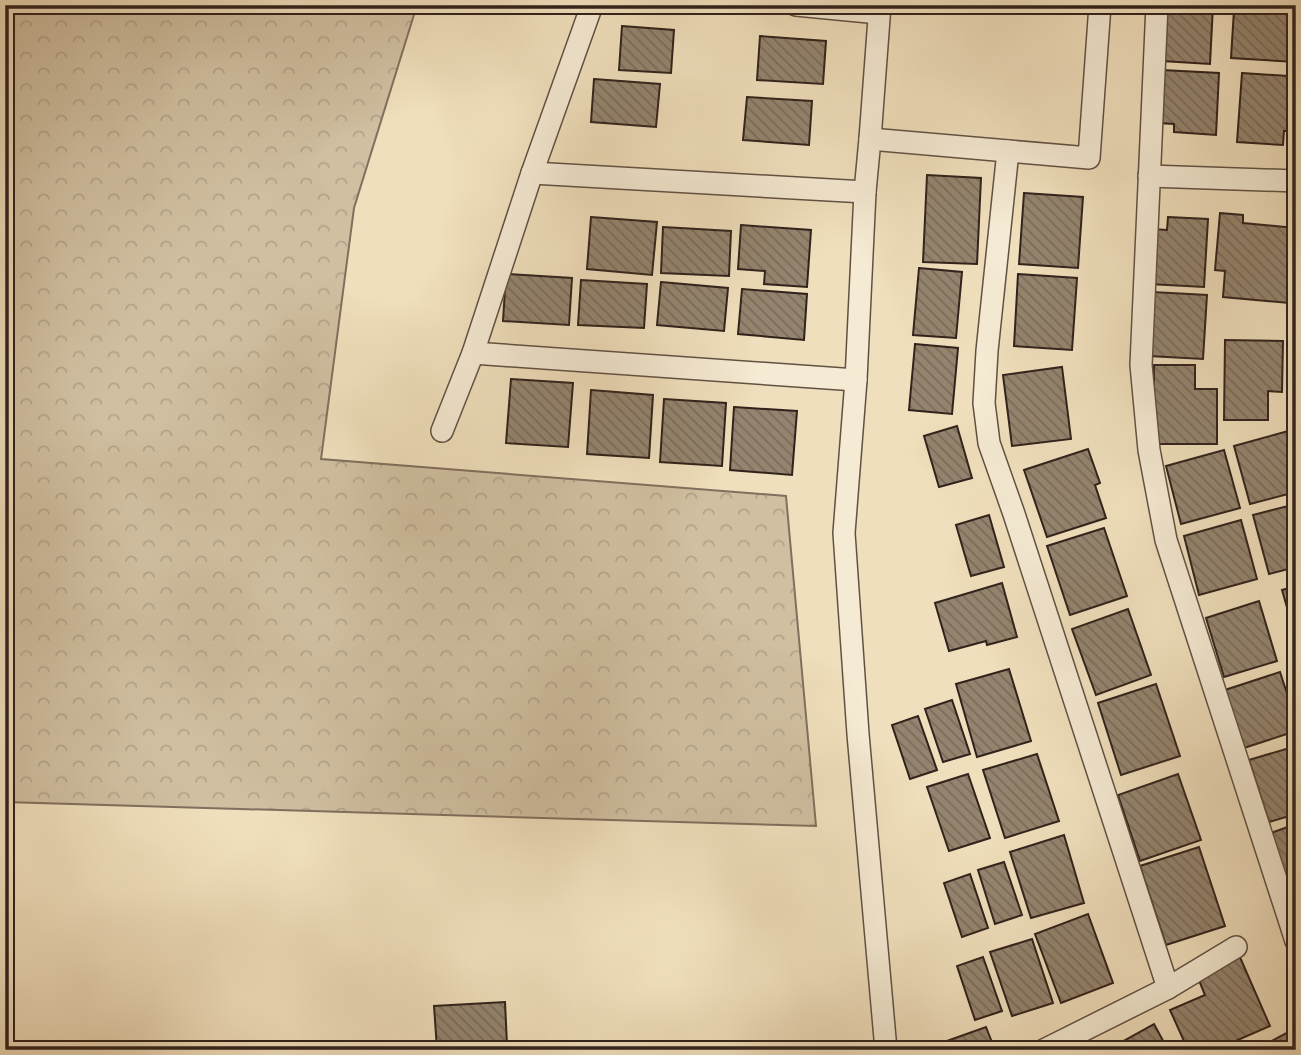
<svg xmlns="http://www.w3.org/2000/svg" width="1301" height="1055" viewBox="0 0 1301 1055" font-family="Alegreya,serif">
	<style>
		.forest { fill: url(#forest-crowns); stroke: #80705e; stroke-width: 2 }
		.building { fill: url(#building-back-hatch); stroke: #31221c; stroke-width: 2 }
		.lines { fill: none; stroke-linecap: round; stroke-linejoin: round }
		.street-casing { stroke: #615144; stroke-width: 24 }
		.street { stroke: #f5ead3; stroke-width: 21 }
	</style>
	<defs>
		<pattern id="forest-crowns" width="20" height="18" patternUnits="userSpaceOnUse" patternTransform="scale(1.75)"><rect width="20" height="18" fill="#d0bfa1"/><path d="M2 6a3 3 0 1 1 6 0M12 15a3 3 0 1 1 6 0" fill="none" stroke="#b3a48a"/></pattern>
		<pattern id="building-back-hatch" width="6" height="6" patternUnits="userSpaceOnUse" patternTransform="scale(1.75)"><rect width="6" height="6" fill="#94846f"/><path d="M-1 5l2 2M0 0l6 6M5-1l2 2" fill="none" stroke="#796c5a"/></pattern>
	</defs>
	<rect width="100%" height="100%" fill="#f0dfbc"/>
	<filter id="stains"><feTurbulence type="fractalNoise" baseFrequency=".00286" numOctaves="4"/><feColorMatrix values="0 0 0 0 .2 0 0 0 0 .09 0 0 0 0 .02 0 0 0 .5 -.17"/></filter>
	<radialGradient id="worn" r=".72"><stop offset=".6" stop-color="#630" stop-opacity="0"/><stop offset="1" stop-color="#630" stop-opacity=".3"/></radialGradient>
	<path class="forest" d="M 5,5 L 417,5 L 354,208 L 321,459 L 786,496 L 816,826 L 5,802 Z"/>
	<g class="building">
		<path d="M 1166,5 L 1213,5 L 1210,64 L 1162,61 Z"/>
		<path d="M 1234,10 L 1296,14 L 1296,62 L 1231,58 Z"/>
		<path d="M 622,26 L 674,30 L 671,73 L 619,70 Z"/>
		<path d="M 760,36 L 826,41 L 823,84 L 757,80 Z"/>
		<path d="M 1162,70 L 1219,73 L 1216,135 L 1174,132 L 1174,124 L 1159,123 Z"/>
		<path d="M 1242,73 L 1288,76 L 1287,87 L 1296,87 L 1296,131 L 1284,131 L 1283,145 L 1237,142 Z"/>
		<path d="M 594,79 L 660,84 L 656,127 L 591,122 Z"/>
		<path d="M 747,97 L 812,101 L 809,145 L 743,140 Z"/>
		<path d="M 927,175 L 981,178 L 977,264 L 923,262 Z"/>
		<path d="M 1024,193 L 1083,197 L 1078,268 L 1019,264 Z"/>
		<path d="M 1220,213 L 1243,215 L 1243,223 L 1295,228 L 1289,303 L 1223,297 L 1225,271 L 1215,270 Z"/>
		<path d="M 591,217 L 657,222 L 652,275 L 587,269 Z"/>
		<path d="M 1168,217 L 1208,219 L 1204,287 L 1149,284 L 1153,229 L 1167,230 Z"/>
		<path d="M 741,225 L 811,230 L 807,287 L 764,284 L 765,271 L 738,269 Z"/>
		<path d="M 663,227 L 731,231 L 729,276 L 661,273 Z"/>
		<path d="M 919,268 L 962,272 L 956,338 L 913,335 Z"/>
		<path d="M 506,274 L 572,278 L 569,325 L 503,321 Z"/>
		<path d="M 1018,274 L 1077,278 L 1072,350 L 1014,346 Z"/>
		<path d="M 581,280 L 647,284 L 644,328 L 578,325 Z"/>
		<path d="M 661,282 L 728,288 L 724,331 L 657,325 Z"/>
		<path d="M 742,289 L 807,294 L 804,340 L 738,334 Z"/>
		<path d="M 1152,292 L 1207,295 L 1203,359 L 1149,356 Z"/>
		<path d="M 1225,340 L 1283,341 L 1282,392 L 1268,391 L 1268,420 L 1224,420 Z"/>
		<path d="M 915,344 L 958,348 L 952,414 L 909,410 Z"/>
		<path d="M 1154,365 L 1195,365 L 1195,389 L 1217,389 L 1217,444 L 1154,444 Z"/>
		<path d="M 1062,367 L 1071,439 L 1012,446 L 1003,375 Z"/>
		<path d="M 511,379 L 573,383 L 568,447 L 506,443 Z"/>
		<path d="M 591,390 L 653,395 L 649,458 L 587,454 Z"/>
		<path d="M 664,399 L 726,403 L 722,466 L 660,462 Z"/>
		<path d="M 734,407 L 797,411 L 792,475 L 730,470 Z"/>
		<path d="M 957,426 L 972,478 L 939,487 L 924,436 Z"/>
		<path d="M 1292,430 L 1296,443 L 1296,492 L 1250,504 L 1234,446 Z"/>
		<path d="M 1088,449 L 1100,483 L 1095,485 L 1106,518 L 1047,537 L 1024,470 Z"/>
		<path d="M 1224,450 L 1240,508 L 1181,524 L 1166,466 Z"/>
		<path d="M 1296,504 L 1296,567 L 1269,574 L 1253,515 Z"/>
		<path d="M 989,515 L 1004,567 L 971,576 L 956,525 Z"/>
		<path d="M 1241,520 L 1257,579 L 1199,595 L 1184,536 Z"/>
		<path d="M 1104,528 L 1127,596 L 1070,615 L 1047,546 Z"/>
		<path d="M 1002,583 L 1017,637 L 987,645 L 986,641 L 949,651 L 935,603 Z"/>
		<path d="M 1296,586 L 1296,639 L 1282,590 Z"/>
		<path d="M 1259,601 L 1277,661 L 1224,677 L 1206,618 Z"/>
		<path d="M 1128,609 L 1151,675 L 1096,695 L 1072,629 Z"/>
		<path d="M 1009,669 L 1031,741 L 977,757 L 956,684 Z"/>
		<path d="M 1280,672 L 1296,721 L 1296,731 L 1244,748 L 1225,690 Z"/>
		<path d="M 1156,684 L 1180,756 L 1121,775 L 1098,703 Z"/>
		<path d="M 952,700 L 970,754 L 943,762 L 925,709 Z"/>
		<path d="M 918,716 L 937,770 L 910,779 L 892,725 Z"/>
		<path d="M 1296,746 L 1296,814 L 1269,822 L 1249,760 Z"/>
		<path d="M 1037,754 L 1059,821 L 1005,838 L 983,770 Z"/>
		<path d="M 968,774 L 990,838 L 949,851 L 927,787 Z"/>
		<path d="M 1178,774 L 1201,840 L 1140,861 L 1118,795 Z"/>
		<path d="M 1296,824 L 1296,888 L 1290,890 L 1271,833 Z"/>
		<path d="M 1064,835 L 1084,903 L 1031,918 L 1010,852 Z"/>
		<path d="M 1199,847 L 1225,926 L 1166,945 L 1140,866 Z"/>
		<path d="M 1004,862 L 1022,915 L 995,924 L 978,870 Z"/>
		<path d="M 970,874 L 988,928 L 962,937 L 944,883 Z"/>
		<path d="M 1088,914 L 1113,983 L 1061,1003 L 1035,934 Z"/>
		<path d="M 1032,939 L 1053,1003 L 1012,1016 L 990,952 Z"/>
		<path d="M 1239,955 L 1270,1026 L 1215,1050 L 1188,1050 L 1170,1010 L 1205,995 L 1196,973 Z"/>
		<path d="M 983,957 L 1002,1011 L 975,1020 L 957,966 Z"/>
		<path d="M 505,1002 L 507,1045 L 437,1049 L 434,1006 Z"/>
		<path d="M 1154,1024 L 1168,1050 L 1107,1050 Z"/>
		<path d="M 986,1027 L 995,1050 L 934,1050 L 933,1046 Z"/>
		<path d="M 1296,1028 L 1296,1050 L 1255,1050 Z"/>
	</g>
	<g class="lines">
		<defs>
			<g id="street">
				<path d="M 796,5 L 879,13"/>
				<path d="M 880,5 L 870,139 L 865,192 L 856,380 L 844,533 L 858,734 L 886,1050"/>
				<path d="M 1157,5 L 1141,365 L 1149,450 L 1166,540 L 1296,941"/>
				<path d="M 870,139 L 1089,158 L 1100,5"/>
				<path d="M 1008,151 L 987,351 L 984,403 L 989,443 L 1014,514 L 1168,988"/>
				<path d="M 532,173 L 865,192"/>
				<path d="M 1149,176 L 1296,181"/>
				<path d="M 473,353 L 856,380"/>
				<path d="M 442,431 L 473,353 L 532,173 L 592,5"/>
				<path d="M 1044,1050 L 1168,988 L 1236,947"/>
			</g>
		</defs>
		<use href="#street" class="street-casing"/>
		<use href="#street" class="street"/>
	</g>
	<rect width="1301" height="1055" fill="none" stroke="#f0dfbc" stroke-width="28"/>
	<rect x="7" y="7" width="1287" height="1041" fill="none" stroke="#31221c" stroke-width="3.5"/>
	<rect x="14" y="14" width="1273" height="1027" fill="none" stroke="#31221c" stroke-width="2"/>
	<rect width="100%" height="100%" filter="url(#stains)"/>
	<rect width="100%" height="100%" fill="url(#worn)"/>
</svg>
